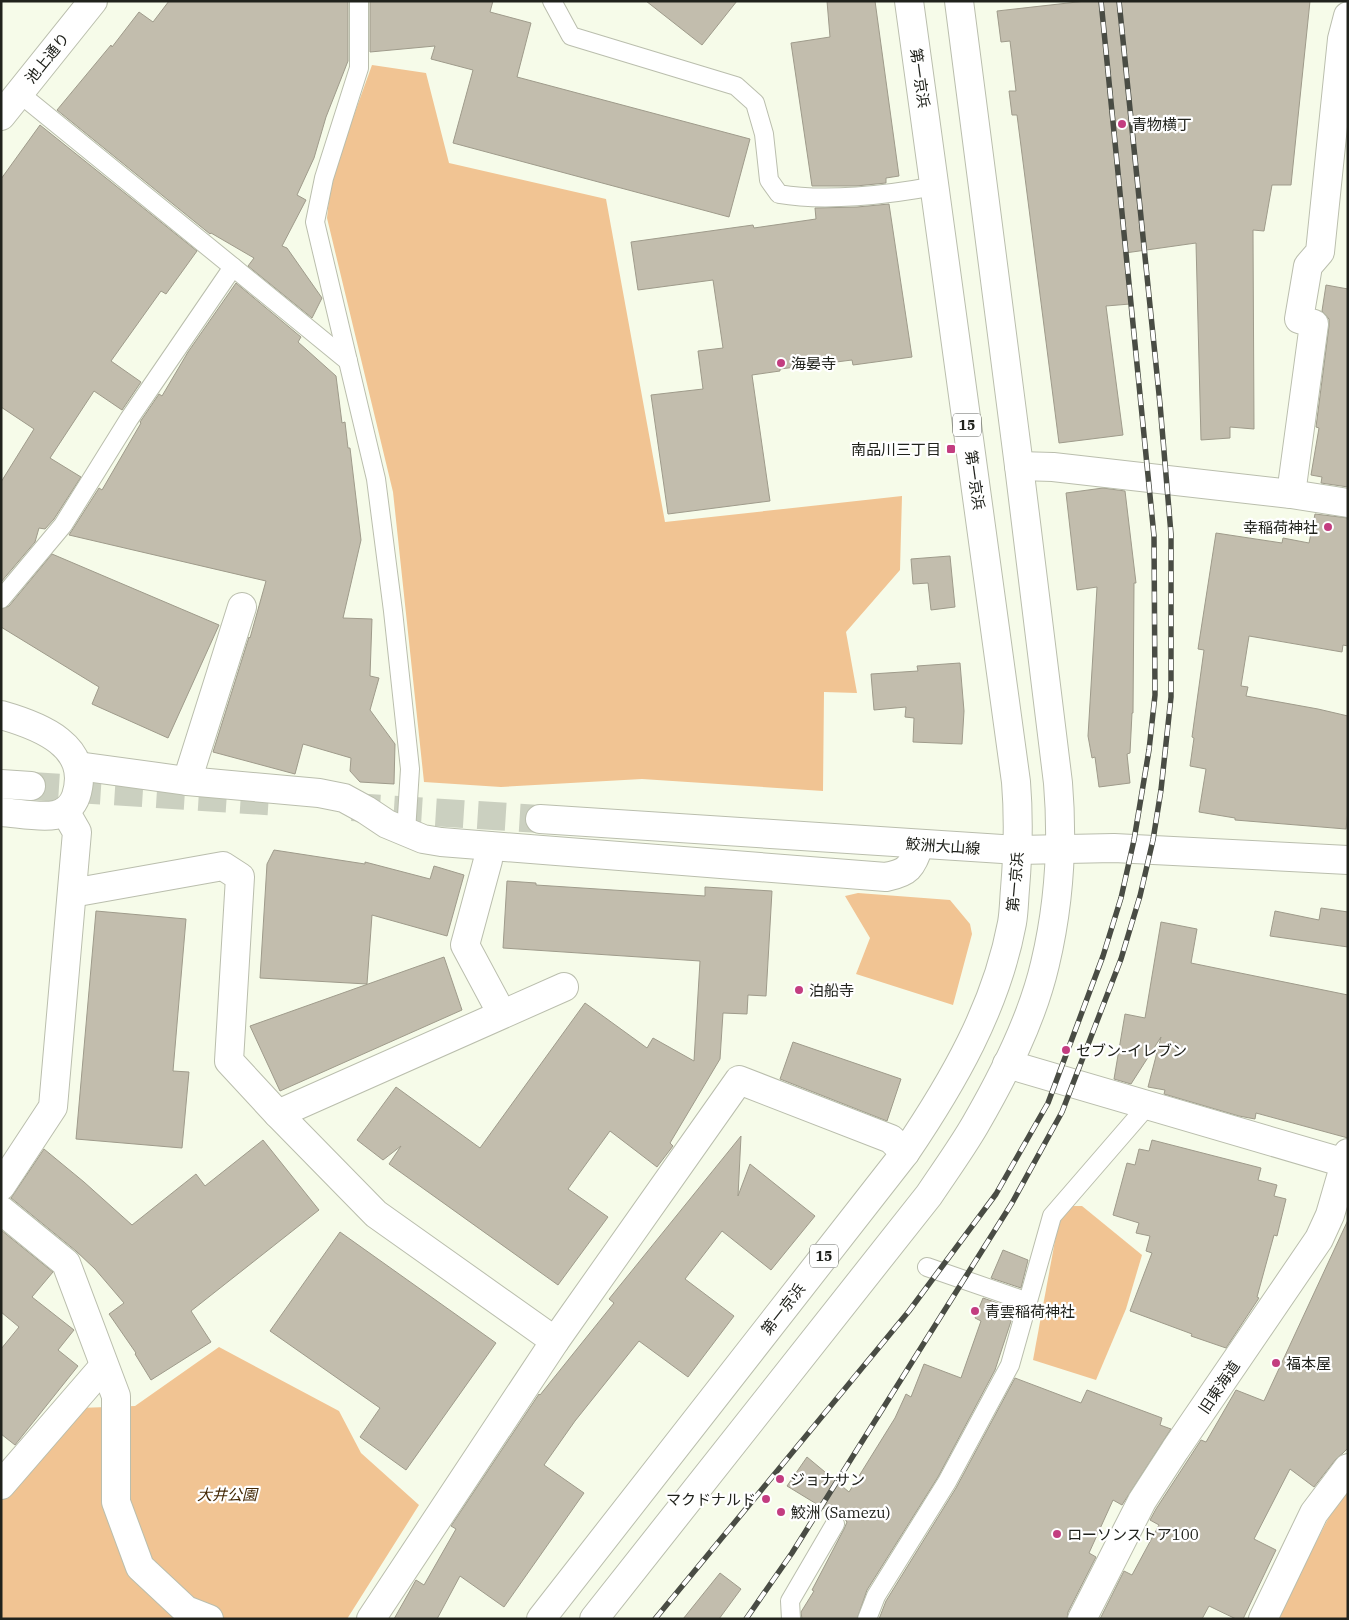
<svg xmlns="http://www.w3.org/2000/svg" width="1349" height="1620" viewBox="0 0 1349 1620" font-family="'IBM Plex Serif','Noto Sans JP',serif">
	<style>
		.green { fill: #f1c493 }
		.building { fill: #c2bdad; stroke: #9f9b8b }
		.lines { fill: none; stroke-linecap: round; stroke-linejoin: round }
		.secondary-tunnel { stroke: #cbd0c0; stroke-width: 28; stroke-dasharray: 28 14; stroke-linecap: butt }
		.service-casing { stroke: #babead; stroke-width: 20 }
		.minor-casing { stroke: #babead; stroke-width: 30 }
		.tertiary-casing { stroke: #babead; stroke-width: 30 }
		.secondary-casing { stroke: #babead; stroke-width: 30 }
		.trunk-casing { stroke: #babead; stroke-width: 30 }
		.service { stroke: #fff; stroke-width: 18 }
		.minor { stroke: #fff; stroke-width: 28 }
		.tertiary { stroke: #fff; stroke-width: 28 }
		.secondary { stroke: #fff; stroke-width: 28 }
		.trunk { stroke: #fff; stroke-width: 28 }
		.rail-casing { stroke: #494c44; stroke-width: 5.5 }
		.rail { stroke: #fff; stroke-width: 4; stroke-dasharray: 11; stroke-linecap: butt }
		.poi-dot { fill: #c33d80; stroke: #fff; stroke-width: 2 }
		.labels { text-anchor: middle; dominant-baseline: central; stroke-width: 4.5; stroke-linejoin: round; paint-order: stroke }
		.shield { fill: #fff; stroke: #636460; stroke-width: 1 }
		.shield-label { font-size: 14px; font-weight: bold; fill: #20221c }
		.street-label { font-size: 15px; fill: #20221c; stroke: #fff }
		.poi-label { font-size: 15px; fill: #20221c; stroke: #fff; text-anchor: start }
		.park-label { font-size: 15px; font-style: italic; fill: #432804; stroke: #fff }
	</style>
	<rect width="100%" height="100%" fill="#f6fbe9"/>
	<g class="green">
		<path d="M 372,65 L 426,73 L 449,163 L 606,199 L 665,522 L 902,496 L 900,570 L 846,632 L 857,693 L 824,692 L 823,791 L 642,779 L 501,787 L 424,782 L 393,492 L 327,218 L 331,179 Z"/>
		<path d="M 858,893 L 950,900 L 970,924 L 972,934 L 953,1005 L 856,974 L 870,938 L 845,896 Z"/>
		<path d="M 1073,1206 L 1082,1206 L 1142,1255 L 1126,1309 L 1096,1380 L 1033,1360 L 1059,1219 Z"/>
		<path d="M 219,1347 L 339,1411 L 361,1453 L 419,1505 L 347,1619 L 1,1619 L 1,1499 L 79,1408 L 135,1406 Z"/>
		<path d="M 1348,1491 L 1348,1619 L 1277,1619 L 1329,1517 Z"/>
	</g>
	<g class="building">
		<path d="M 169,1 L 348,1 L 348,61 L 326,117 L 314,158 L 297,195 L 306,200 L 282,246 L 287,248 L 322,298 L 312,318 L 248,266 L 254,258 L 211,233 L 210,234 L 57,110 L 111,45 L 112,47 L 139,12 L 153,22 Z"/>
		<path d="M 370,1 L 493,1 L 490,12 L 531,23 L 517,77 L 750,139 L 729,217 L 453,143 L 473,70 L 431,59 L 435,46 L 370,52 Z"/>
		<path d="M 646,1 L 737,1 L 702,45 Z"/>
		<path d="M 827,1 L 875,1 L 899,176 L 886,178 L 886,183 L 856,186 L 812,186 L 791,43 L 830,37 Z"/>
		<path d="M 1086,1 L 1310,1 L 1291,185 L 1272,185 L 1264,231 L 1253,230 L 1254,429 L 1230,427 L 1230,438 L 1201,440 L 1196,243 L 1125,253 L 1130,304 L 1106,306 L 1123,435 L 1059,443 L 1017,115 L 1012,115 L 1009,91 L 1016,91 L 1010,41 L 1001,42 L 997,11 Z"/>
		<path d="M 40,125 L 197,251 L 166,294 L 161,291 L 111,361 L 141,382 L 122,410 L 94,391 L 50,458 L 81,477 L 54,519 L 45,529 L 39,528 L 35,542 L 1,582 L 1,482 L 34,429 L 1,407 L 1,179 Z"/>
		<path d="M 889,204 L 912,357 L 853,365 L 852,360 L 780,369 L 780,371 L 752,375 L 770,501 L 668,514 L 651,395 L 703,389 L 698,351 L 723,348 L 713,280 L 638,290 L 631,242 L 753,225 L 754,228 L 816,219 L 815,208 L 857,207 Z"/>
		<path d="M 236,283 L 301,337 L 298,342 L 336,376 L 342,423 L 345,422 L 348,448 L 350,448 L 361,540 L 343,618 L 372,619 L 370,676 L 379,678 L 370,710 L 395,744 L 394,784 L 360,782 L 350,771 L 351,758 L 303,744 L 295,774 L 213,752 L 249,637 L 250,638 L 266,581 L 69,535 L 99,488 L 102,490 L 141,423 L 140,422 L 159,394 L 162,396 L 188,352 Z"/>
		<path d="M 1326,285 L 1348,289 L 1348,487 L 1321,483 L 1322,477 L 1311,475 L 1319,428 L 1316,427 L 1329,326 L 1329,319 L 1322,311 Z"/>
		<path d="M 1103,488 L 1125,491 L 1136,583 L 1134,583 L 1133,713 L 1132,713 L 1130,753 L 1127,754 L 1130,783 L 1099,787 L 1095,757 L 1092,758 L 1088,736 L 1097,587 L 1077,590 L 1066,493 Z"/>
		<path d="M 1315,514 L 1348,518 L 1348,646 L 1343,645 L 1342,652 L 1249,636 L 1241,686 L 1248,687 L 1246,696 L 1318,709 L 1348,716 L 1348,811 L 1346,829 L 1235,820 L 1235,818 L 1199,812 L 1206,769 L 1190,766 L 1194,738 L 1192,737 L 1204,650 L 1198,649 L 1216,533 L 1282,543 L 1283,538 L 1309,543 Z"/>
		<path d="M 52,554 L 219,625 L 168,738 L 92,704 L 99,687 L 1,627 L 1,609 L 9,606 Z"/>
		<path d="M 950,556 L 955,607 L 931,610 L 928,583 L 913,584 L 911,559 Z"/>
		<path d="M 960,663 L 964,711 L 962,744 L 913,742 L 914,718 L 905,717 L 906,707 L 874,710 L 871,674 L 918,671 L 917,666 Z"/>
		<path d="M 274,850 L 365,864 L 365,862 L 430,879 L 434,866 L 464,875 L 447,936 L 372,915 L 367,984 L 260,978 L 267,864 Z"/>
		<path d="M 507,881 L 536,883 L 536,885 L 705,896 L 705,887 L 772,891 L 766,996 L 748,995 L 747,1014 L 723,1013 L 720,1059 L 670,1143 L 673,1146 L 657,1167 L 610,1131 L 568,1189 L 608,1217 L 558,1285 L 389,1164 L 401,1146 L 383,1160 L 357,1140 L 396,1087 L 480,1148 L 585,1003 L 647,1048 L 653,1038 L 694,1061 L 700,961 L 503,948 Z"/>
		<path d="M 1321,908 L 1348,912 L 1348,947 L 1270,936 L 1275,911 L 1319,920 Z"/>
		<path d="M 96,911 L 186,919 L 173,1071 L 189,1072 L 182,1148 L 76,1139 Z"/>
		<path d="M 1161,922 L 1197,929 L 1191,963 L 1348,995 L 1348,1138 L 1256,1113 L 1255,1119 L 1239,1116 L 1164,1094 L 1165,1090 L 1148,1087 L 1161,1037 L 1131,1084 L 1114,1079 L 1125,1014 L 1145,1018 Z"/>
		<path d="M 444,957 L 462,1010 L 280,1091 L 250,1026 Z"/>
		<path d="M 793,1042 L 901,1079 L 887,1121 L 780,1079 Z"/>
		<path d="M 741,1136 L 738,1196 L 750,1164 L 815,1216 L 771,1270 L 722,1231 L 685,1279 L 734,1316 L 688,1377 L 639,1341 L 575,1421 L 544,1465 L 584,1493 L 504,1607 L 460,1576 L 437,1619 L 394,1619 L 416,1580 L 424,1585 L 456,1529 L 451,1526 L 539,1394 L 540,1395 L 614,1303 L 609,1299 Z"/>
		<path d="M 263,1140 L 319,1210 L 191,1311 L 211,1342 L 151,1380 L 135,1354 L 136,1353 L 109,1314 L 124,1303 L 95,1269 L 76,1251 L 11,1198 L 44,1149 L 84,1182 L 132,1225 L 196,1174 L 205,1186 Z"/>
		<path d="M 1152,1140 L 1261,1168 L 1258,1180 L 1277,1185 L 1274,1196 L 1286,1199 L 1277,1236 L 1274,1235 L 1257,1297 L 1259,1298 L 1226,1348 L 1191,1336 L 1192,1334 L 1130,1311 L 1152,1253 L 1146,1251 L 1150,1236 L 1136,1233 L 1139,1223 L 1113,1215 L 1127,1163 L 1135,1165 L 1139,1149 L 1149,1151 Z"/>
		<path d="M 1348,1220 L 1348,1448 L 1343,1453 L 1336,1459 L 1314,1487 L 1290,1469 L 1254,1539 L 1276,1550 L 1243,1619 L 1236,1619 L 1209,1606 L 1202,1619 L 1100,1619 L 1124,1571 L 1132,1575 L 1159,1525 L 1150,1520 L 1156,1509 L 1201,1440 L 1206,1442 L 1236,1390 L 1264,1401 Z"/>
		<path d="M 1,1230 L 53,1272 L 32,1297 L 74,1330 L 58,1350 L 78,1366 L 15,1445 L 1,1434 L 1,1349 L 19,1327 L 1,1312 Z"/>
		<path d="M 340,1232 L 496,1343 L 406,1470 L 360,1437 L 380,1408 L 270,1331 Z"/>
		<path d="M 1003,1250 L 1028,1260 L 1021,1288 L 991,1278 Z"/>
		<path d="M 983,1298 L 1015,1309 L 995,1370 L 938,1477 L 867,1590 L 857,1619 L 802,1619 L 801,1612 L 814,1591 L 812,1590 L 844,1529 L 847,1522 L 841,1515 L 833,1514 L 787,1486 L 807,1457 L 849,1492 L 895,1418 L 906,1394 L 911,1397 L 924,1364 L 961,1378 L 981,1321 L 975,1318 Z"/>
		<path d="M 1015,1378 L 1081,1403 L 1087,1390 L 1162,1418 L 1160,1425 L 1171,1429 L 1122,1505 L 1113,1500 L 1089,1553 L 1096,1557 L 1068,1612 L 1067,1619 L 879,1619 L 886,1601 L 956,1488 Z"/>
		<path d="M 720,1573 L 741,1589 L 719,1619 L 683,1619 Z"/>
	</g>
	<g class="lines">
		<g class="secondary-tunnel">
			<path d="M 31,786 L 281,802"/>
			<path d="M 352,807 L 540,819"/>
		</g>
		<defs>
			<g id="service">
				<path d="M 359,1 L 359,68 L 324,178 L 315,222 L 376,479 L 393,611 L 410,769 L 406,832"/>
				<path d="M 552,1 L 571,36 L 736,86 L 755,103 L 764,134 L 769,180 L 779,194 C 825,202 888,195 935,186"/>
				<path d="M 233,267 L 348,361"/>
				<path d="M 1,599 L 63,525 L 129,419 L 233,267 L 19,93"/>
				<path d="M 927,1267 L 1028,1302"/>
				<path d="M 791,1619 L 790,1601 L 835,1524"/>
				<path d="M 867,1619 L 876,1596 L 947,1482 L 1010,1365 L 1052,1216 L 1148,1105"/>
			</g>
			<g id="minor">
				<path d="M 1019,466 L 1053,467 L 1291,494 L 1348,503"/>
				<path d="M 1291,494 L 1314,324 L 1299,319 L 1308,266 L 1320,252 L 1342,39 L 1348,16"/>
				<path d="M 187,781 L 242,607"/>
				<path d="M 489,846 L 488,860 L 465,945 L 502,1014"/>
				<path d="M 72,893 L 223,866 L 240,877 L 229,1061 L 278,1114 L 376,1214 L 555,1341"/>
				<path d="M 1007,1064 L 1345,1163"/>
				<path d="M 278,1114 L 564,987"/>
				<path d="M 1,1186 L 53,1107 L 77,832 L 65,811"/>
				<path d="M 1,1210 L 66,1263 L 116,1396 L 116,1502 L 140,1567 L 186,1610 L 209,1619"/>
				<path d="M 1,1485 L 104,1366"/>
				<path d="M 371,1619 L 555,1341 L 739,1080 L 891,1139 L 905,1153"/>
				<path d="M 1263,1619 L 1314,1513 L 1348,1468"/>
			</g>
			<g id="tertiary">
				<path d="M 1,715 C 40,726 92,746 76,796 C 73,805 65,813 55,815 C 40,818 17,813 1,812"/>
				<path d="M 78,766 L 187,781 L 319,793 L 344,798 L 366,810 L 387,824 L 423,839 L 441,842 L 886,877 C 910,872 911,867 920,844"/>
				<path d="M 1082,1619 L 1142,1501 L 1175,1450 L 1319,1239 L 1330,1215 L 1348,1153"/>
			</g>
			<g id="secondary">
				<path d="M 1,116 L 93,1"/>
				<path d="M 1,784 L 31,786"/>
				<path d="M 540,819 L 1018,850 L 1114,848 L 1348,860"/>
			</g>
			<g id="trunk">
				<path d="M 541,1619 L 905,1153 C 953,1082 996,1008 1012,923 C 1014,912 1014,900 1015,889 C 1018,853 1019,818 1016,782 L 909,1"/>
				<path d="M 594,1619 L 929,1195 C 945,1171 961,1149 975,1125 C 1004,1075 1032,1020 1045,964 C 1059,905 1063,843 1058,783 L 1019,466 L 959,1"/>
			</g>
		</defs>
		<use href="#service" class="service-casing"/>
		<use href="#minor" class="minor-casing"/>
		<use href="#tertiary" class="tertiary-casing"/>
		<use href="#secondary" class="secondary-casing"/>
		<use href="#trunk" class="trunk-casing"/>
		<use href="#service" class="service"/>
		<use href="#minor" class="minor"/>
		<use href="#tertiary" class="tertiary"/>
		<use href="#secondary" class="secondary"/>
		<use href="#trunk" class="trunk"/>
		<defs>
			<g id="rail">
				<path d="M 655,1619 L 909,1311 L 996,1194 L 1048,1103 L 1103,956 L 1121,898 L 1134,840 L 1149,750 L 1155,695 L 1154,536 L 1101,1"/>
				<path d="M 746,1619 L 792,1553 L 1012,1203 L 1062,1112 L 1121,959 L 1140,896 L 1153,840 L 1161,790 L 1171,697 L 1171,534 L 1160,404 L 1119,1"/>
			</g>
		</defs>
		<use href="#rail" class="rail-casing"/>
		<use href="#rail" class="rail"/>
	</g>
	<g class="poi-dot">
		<circle cx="1122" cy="124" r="5"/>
		<circle cx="781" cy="363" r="5"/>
		<rect x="946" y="444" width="10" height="10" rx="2.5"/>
		<circle cx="1328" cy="527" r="5"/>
		<circle cx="799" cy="990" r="5"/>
		<circle cx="1066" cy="1050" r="5"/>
		<circle cx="975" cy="1311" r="5"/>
		<circle cx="1276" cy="1363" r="5"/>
		<circle cx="780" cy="1479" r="5"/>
		<circle cx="766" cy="1499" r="5"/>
		<circle cx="781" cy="1512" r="5"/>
		<circle cx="1057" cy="1534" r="5"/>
	</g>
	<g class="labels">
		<g class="shield">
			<rect x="953" y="413.5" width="28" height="23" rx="4"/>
			<rect x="810" y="1244.5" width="28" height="23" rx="4"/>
		</g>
		<g class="shield-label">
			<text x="967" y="425">15</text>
			<text x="824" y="1256">15</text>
		</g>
		<g class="street-label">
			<text transform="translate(47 58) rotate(-51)">池上通り</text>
			<text transform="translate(920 78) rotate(82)">第一京浜</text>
			<text transform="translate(975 480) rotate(82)">第一京浜</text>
			<text transform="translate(943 846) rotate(4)">鮫洲大山線</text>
			<text transform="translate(1015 882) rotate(-85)">第一京浜</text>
			<text transform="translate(783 1309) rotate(-52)">第一京浜</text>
			<text transform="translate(1219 1387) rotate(-56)">旧東海道</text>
		</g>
		<g class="poi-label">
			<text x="1132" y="124">青物横丁</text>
			<text x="791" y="363">海晏寺</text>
			<text x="941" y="449" text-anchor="end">南品川三丁目</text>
			<text x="1318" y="527" text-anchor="end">幸稲荷神社</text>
			<text x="809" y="990">泊船寺</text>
			<text x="1076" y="1050">セブン-イレブン</text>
			<text x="985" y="1311">青雲稲荷神社</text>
			<text x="1286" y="1363">福本屋</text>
			<text x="790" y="1479">ジョナサン</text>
			<text x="756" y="1499" text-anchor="end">マクドナルド</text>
			<text x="791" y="1512">鮫洲 (Samezu)</text>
			<text x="1067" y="1534">ローソンストア100</text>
		</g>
		<g class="park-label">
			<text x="227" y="1494">大井公園</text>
		</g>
	</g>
	<rect width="1349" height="1620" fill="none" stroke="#20221c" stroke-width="5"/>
</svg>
